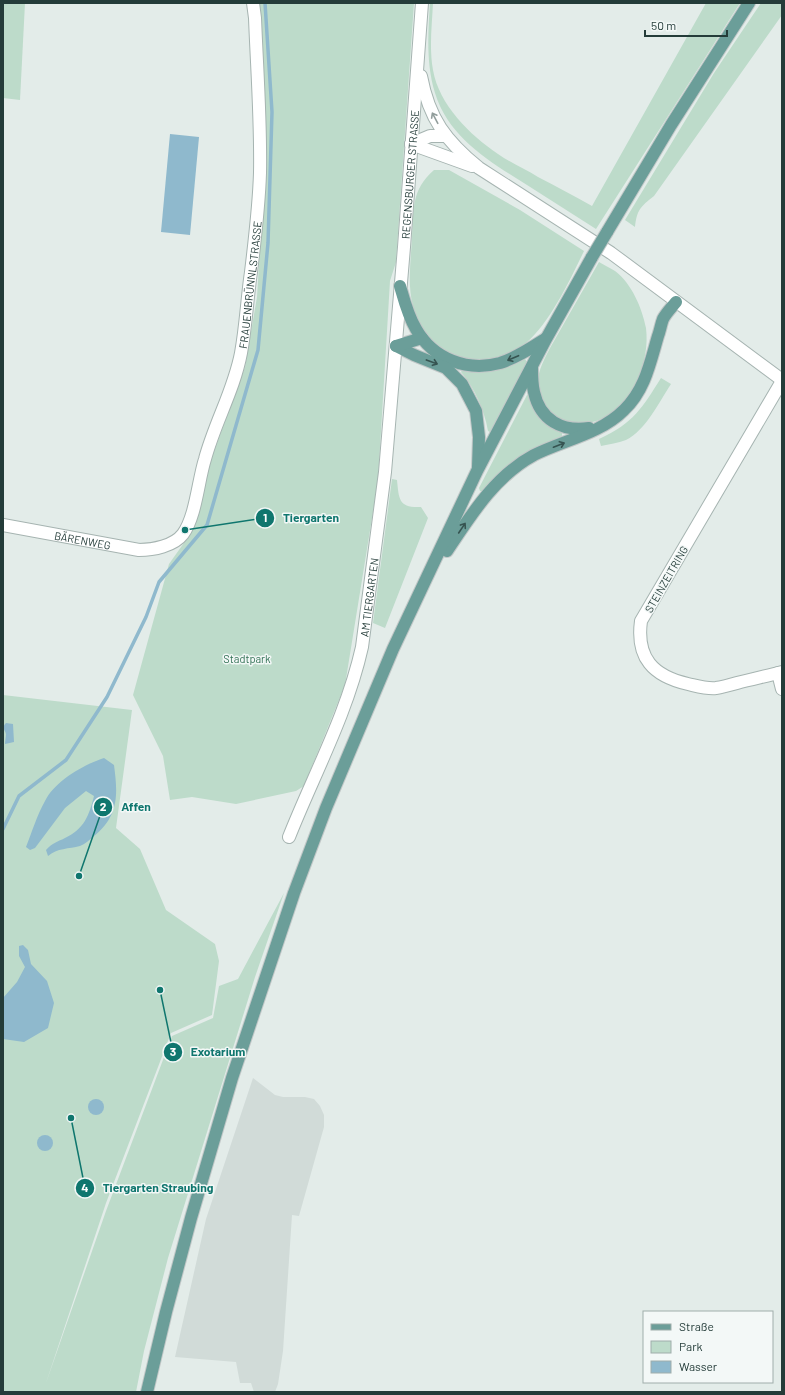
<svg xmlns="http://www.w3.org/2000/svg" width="785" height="1395" viewBox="0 0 785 1395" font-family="Barlow,sans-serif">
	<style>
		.built { fill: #d1dbd8 }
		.green { fill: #bddbca }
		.water { fill: #8fb9cd }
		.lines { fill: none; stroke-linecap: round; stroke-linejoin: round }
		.stream { stroke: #8fb9cd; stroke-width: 3.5 }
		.minor-casing { stroke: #a6b4b1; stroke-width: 14 }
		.major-casing { stroke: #c2c8c8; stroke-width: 14 }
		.minor { stroke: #fff; stroke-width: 12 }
		.major { stroke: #6b9e99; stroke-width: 12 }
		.major-bridge-casing { stroke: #c2c8c8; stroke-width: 14; stroke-linecap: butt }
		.major-bridge { stroke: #6b9e99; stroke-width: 12 }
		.oneway { stroke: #929e9c }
		.oneway2 { stroke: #365451 }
		.labels { text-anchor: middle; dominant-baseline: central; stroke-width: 3; stroke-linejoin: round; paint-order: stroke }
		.street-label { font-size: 11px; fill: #243c39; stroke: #f3f8f7 }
		.park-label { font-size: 11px; fill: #317054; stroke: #f3f8f7 }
		.leader { fill: none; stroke: #0f766e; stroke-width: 1.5 }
		.callout-dot { fill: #0f766e; stroke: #f3f8f7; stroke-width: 1.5 }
		.mark-label { font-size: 12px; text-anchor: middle; font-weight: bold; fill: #fff }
		.callout-label { font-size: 12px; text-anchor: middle; font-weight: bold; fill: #0f766e; stroke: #f3f8f7; stroke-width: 3; stroke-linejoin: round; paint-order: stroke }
	</style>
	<rect width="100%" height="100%" fill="#e3ece9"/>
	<path class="built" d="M 253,1078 L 275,1095 L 283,1097 L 305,1097 L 314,1099 L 320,1106 L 324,1115 L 324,1127 L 299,1216 L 292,1215 L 283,1351 L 278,1384 L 275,1392 L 254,1392 L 251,1383 L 240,1383 L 236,1362 L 175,1357 L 206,1219 Z"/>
	<g class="green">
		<path d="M 3,3 L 25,3 L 20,100 L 3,98 Z"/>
		<path d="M 258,3 L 414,3 L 396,262 L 390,281 L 378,481 L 345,685 L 304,786 L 296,791 L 236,804 L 192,797 L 170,800 L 163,756 L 133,695 L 169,564 L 191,533 L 198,514 L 210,462 L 245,367 L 257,297 L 262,217 Z"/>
		<path d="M 430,3 L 433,3 C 432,25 429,48 433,70 C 439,105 470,135 498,154 C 511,163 525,169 538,177 C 556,186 574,196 592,206 L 706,3 L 740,3 L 596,229 C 573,214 550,200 527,185 C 489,161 449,138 435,93 C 426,64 428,33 430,3 Z"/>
		<path d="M 761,3 L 782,3 L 782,15 L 654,196 C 640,207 637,210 635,227 L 625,220 L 714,73 Z"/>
		<path d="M 434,170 L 449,170 L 520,210 L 584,251 C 570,280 550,323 526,343 C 484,376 427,358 413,306 C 407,284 411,260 412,237 C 414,209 411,190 434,170 Z"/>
		<path d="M 599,262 C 604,265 610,268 615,271 C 632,284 642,308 646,328 C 648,345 645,361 639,376 C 638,380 636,386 634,390 C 621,411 595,428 571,423 C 561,421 554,417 548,409 C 542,401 538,393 538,382 C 538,370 545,358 550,348 Z"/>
		<path d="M 525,359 L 527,362 L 490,432 L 488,431 C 484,409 475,389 461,372 L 462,370 C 484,375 505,370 525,359 Z"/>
		<path d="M 661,378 L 671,384 C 659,402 646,430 626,440 C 618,443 609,444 601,446 L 599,439 C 634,423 642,408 661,378 Z"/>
		<path d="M 527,395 L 530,396 L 550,427 L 562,433 L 562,436 L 537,447 L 516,459 L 484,491 L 480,491 L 479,488 Z"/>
		<path d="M 392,479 L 397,480 C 399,500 399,508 421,507 L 428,518 L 385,628 L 373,623 Z"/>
		<path d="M 3,695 L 132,710 L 116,828 L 140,849 L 166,910 L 215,944 L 219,961 L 212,1015 L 171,1033 L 106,1203 L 46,1383 L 106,1211 L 172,1036 L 213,1018 L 219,986 L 238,979 L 284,893 L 255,977 L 168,1258 L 144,1351 L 136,1392 L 3,1392 Z"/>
	</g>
	<g class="water">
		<path d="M 170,134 L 199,137 L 190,235 L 161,232 Z"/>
		<path d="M 6,723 L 13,724 L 14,742 L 5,744 C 5,741 6,737 6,734 C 5,729 1,728 6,723 Z"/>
		<path d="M 104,758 L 114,765 C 118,795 119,816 93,837 C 89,840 85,844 80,846 C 69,849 57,848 48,856 L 46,850 C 52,843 57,842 65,838 C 84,829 89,816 94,796 L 86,791 L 65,808 L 35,848 L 30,850 L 26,847 C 32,832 37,815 45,801 C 55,781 83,765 104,758 Z"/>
		<path d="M 23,945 L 28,950 L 31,964 L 47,981 L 54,1003 L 48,1028 L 24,1042 L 3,1039 L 3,998 L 17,982 L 25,967 L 19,956 L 19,946 Z"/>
		<circle cx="96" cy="1107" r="8"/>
		<circle cx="45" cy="1143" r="8"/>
	</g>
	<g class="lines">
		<path class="stream" d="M 3,829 L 19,796 L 66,760 L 107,697 L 146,617 L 159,582 L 207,525 L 258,350 L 268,243 L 272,112 L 265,3"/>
		<defs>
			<g id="minor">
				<path d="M 421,76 C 429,119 446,141 479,168 L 611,253 L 782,380"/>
				<path d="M 411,144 L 472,166"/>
				<path d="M 411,144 L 430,136 L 446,136"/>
				<path d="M 782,381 L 641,621 C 636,658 653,676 688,684 C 697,686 707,689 716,688 C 723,687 730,685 737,683 C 752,679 767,676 782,672"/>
				<path id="s1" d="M 3,525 L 139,550 C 153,550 174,546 183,534 C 196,516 198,481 205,459 C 215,422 234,390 241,353 C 246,326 247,299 251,272 C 255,239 259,206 260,173 C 261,121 257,70 255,18 L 253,3"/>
				<path d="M 778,673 L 782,689"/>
				<path id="s2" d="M 289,837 C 314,774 347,714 362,647 L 385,472 L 404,247 L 422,3"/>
			</g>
			<g id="major">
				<path d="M 607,232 L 671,125 L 749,3"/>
				<path d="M 400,286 C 404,300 408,316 416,329 C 433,359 467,372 500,363 C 516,358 531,348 545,339"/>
				<path d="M 396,346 L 414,355 L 446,368 L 462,384 L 476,411 L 479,437 L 478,467"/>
				<path d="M 396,346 L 422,338"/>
				<path d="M 532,367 C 532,375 532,384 534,392 C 540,420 562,432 589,428"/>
				<path d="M 447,551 C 471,515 495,476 534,455 C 564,440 600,434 624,410 C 645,390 650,363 658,336 C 660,331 661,324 663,319 C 666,313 672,307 676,302"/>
				<path d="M 147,1392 L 166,1312 L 191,1218 L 232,1078 L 294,893 L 326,808 L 393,649 L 477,471 L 546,339 L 592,257"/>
			</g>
		</defs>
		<use href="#minor" class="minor-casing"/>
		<use href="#major" class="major-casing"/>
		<use href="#minor" class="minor"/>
		<use href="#major" class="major"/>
		<defs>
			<path id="major-bridge" d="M 592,257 L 607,232"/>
		</defs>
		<use href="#major-bridge" class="major-bridge-casing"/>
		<use href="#major-bridge" class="major-bridge"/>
	</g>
	<defs><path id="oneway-shaft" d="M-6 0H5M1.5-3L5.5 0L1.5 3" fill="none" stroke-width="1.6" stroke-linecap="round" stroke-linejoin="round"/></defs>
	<use class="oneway" href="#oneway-shaft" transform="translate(435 118) rotate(-118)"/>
	<g class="oneway2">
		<use href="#oneway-shaft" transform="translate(513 358) rotate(157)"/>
		<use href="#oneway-shaft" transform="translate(432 362) rotate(20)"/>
		<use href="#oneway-shaft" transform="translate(559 445) rotate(-21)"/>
		<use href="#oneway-shaft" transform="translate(462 528) rotate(-56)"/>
	</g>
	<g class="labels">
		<g class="street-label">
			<text stroke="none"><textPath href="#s2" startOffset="679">REGENSBURGER STRASSE</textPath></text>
			<text stroke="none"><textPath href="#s1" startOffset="446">FRAUENBRÜNNLSTRASSE</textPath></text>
			<text stroke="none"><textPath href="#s1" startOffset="81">BÄRENWEG</textPath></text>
			<text transform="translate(666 579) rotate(-60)">STEINZEITRING</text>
			<text stroke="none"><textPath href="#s2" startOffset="254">AM TIERGARTEN</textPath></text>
		</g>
		<g class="park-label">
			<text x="247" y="658">Stadtpark</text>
		</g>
	</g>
	<path class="leader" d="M185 530L265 518M79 876L103 807M160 990L173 1052M71 1118L85 1188"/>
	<g class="callout-dot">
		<circle cx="185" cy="530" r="4"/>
		<circle cx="79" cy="876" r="4"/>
		<circle cx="160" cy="990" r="4"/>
		<circle cx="71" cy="1118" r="4"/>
		<circle cx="265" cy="518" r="10"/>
		<circle cx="103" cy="807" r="10"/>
		<circle cx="173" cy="1052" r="10"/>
		<circle cx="85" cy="1188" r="10"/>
	</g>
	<g class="mark-label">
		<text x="265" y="522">1</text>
		<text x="103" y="811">2</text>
		<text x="173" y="1056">3</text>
		<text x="85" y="1192">4</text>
	</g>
	<g class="callout-label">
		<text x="311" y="522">Tiergarten</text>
		<text x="136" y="811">Affen</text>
		<text x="218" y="1056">Exotarium</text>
		<text x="158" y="1192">Tiergarten Straubing</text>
	</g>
	<rect width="785" height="1395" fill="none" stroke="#243c39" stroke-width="8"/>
	<rect x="643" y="1311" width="130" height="72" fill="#f3f8f7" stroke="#a0adab"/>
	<rect x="651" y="1324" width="20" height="6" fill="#6b9e99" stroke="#a0adab"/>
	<text x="679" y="1331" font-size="12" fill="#243c39">Straße</text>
	<rect x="651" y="1341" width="20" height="12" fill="#bddbca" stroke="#a0adab"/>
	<text x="679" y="1351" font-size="12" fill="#243c39">Park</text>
	<rect x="651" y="1361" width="20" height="12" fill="#8fb9cd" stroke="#a0adab"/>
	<text x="679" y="1371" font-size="12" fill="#243c39">Wasser</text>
	<path d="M645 30v6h82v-6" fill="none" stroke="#243c39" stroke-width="2"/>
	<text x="651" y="30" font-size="12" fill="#243c39" stroke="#f3f8f7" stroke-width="3" paint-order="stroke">50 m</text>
</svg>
